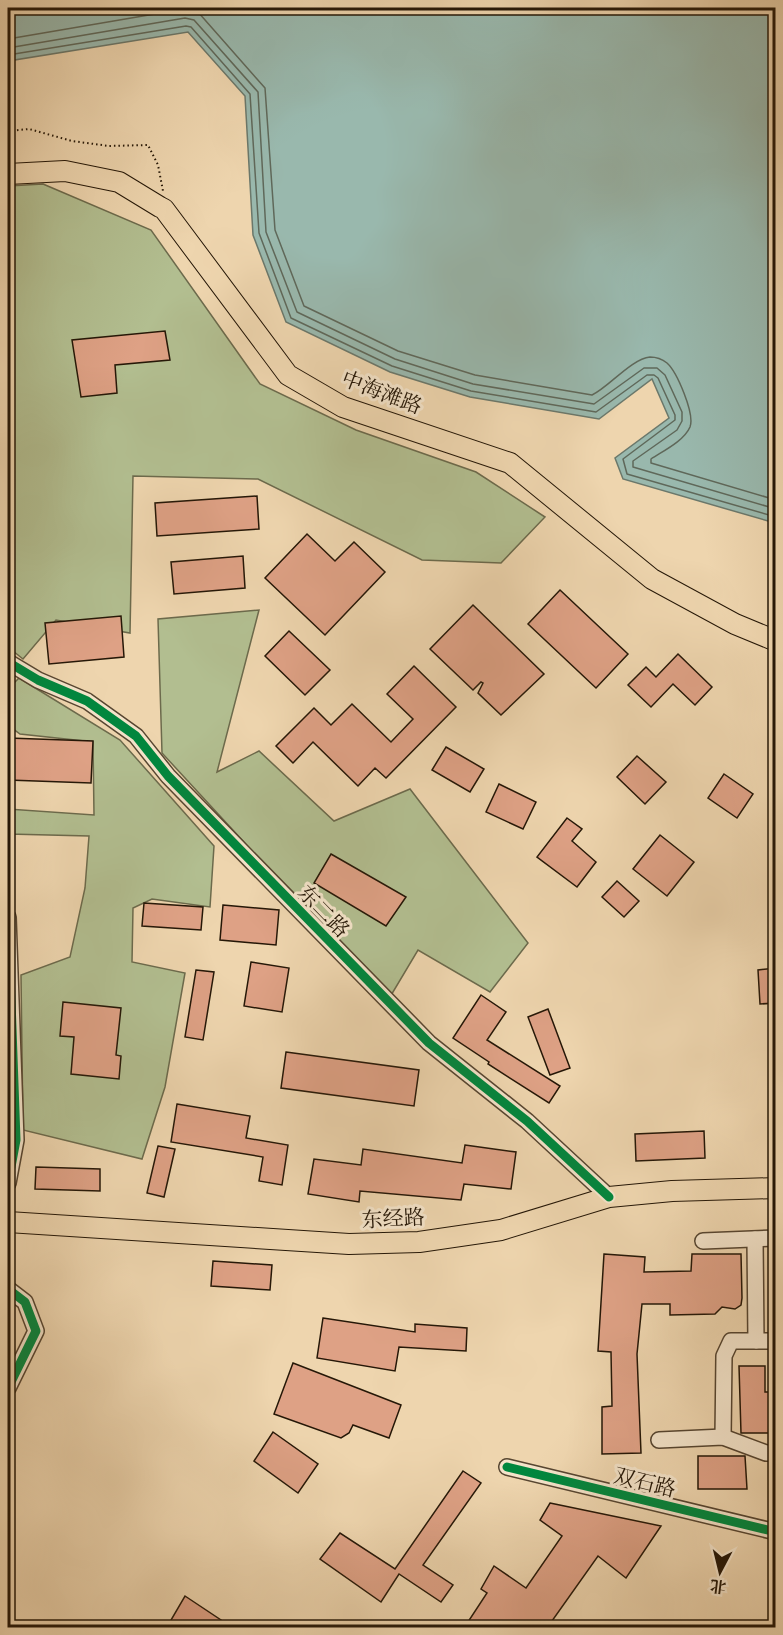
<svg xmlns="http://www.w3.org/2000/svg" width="783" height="1635" viewBox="0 0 783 1635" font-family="'Gentium Book Plus','Noto Serif SC',serif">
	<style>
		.green { fill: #b2be90; stroke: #6c6a4c; stroke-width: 1.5 }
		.water { fill: #99b8ad; stroke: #6b786b; stroke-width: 1.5 }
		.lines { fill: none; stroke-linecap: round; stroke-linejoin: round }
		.shore { stroke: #5f685a; stroke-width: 1.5 }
		.building { fill: #dea185; stroke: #251707; stroke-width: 1.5 }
		.minor-casing { stroke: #574631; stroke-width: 18 }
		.major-casing { stroke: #251707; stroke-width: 22 }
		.path { stroke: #251707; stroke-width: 2; stroke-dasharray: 1.5 3; stroke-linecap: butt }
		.minor { stroke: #f4e4ca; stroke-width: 15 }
		.major { stroke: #eed5ae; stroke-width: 20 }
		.cycleway-casing { stroke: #f4e4ca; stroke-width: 13 }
		.cycleway { stroke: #00873e; stroke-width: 9 }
		.labels { text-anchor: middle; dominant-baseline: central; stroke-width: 6; stroke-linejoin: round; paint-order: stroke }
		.street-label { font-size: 21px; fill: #251707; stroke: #f4e4ca }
	</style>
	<rect width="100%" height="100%" fill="#eed5ae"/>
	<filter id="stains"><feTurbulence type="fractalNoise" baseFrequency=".00333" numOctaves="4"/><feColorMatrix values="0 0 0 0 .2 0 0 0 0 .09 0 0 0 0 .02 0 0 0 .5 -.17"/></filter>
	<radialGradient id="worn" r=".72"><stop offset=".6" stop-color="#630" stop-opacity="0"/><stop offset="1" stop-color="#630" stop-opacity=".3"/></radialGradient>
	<g class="green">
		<path d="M 43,184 L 151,230 L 260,384 L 356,430 L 476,472 L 545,517 L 501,563 L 422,560 L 258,479 L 133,476 L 130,633 L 56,620 L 23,659 L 8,647 L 8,186 Z"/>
		<path d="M 259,610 L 217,772 L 259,751 L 334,821 L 410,789 L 528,943 L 490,992 L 418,950 L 390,997 L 368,977 L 162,753 L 158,619 Z"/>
		<path d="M 19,678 L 120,740 L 214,846 L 210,907 L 152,899 L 133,908 L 132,962 L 185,973 L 165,1087 L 142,1159 L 23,1130 L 21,975 L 70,957 L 85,888 L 89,836 L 8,834 L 8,809 L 94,815 L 93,742 L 20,734 L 8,725 L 8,689 Z"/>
	</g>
	<path class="water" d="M 8,8 L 775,8 L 775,523 L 623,479 L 615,458 L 669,418 L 652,379 L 599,419 L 470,397 L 390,372 L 286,322 L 253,235 L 245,96 L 188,32 L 8,61 Z"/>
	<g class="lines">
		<g class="shore">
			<path d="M 8,39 L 184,9 L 198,12 L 265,88 L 275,230 L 304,306 L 398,351 L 475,375 L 592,395 C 609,387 631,359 650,357 C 656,357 662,359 667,363 C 677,372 695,414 690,427 C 684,441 663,451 651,459 L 651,463 L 776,500"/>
			<path d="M 8,48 L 185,18 L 194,20 L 258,92 L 266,232 L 297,312 L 395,359 L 473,384 L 594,404 L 644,368 L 657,368 L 665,375 L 682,412 L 682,421 L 677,430 L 633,461 L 633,467 L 776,509"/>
			<path d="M 8,55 L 186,26 L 191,27 L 250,94 L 259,233 L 291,318 L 392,366 L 471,391 L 596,412 L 647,375 L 654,375 L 658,378 L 675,415 L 675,420 L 623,459 L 627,474 L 776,517"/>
		</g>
	</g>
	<g class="building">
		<path d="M 165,331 L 170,360 L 115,365 L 117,393 L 81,397 L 72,340 Z"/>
		<path d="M 257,496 L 259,529 L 157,536 L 155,503 Z"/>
		<path d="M 307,534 L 335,561 L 354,542 L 385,572 L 325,635 L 265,578 Z"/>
		<path d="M 243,556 L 245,588 L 174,594 L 171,562 Z"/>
		<path d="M 560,590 L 628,654 L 596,688 L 528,624 Z"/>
		<path d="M 473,605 L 544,674 L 501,715 L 478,693 L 483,683 L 481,682 L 473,690 L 430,649 Z"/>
		<path d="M 121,616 L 124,657 L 49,664 L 45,623 Z"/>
		<path d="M 289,631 L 330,670 L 305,695 L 265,656 Z"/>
		<path d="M 678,654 L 712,687 L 695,705 L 673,684 L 651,707 L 628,685 L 646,667 L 656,677 Z"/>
		<path d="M 414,666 L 456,707 L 386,778 L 375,768 L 358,786 L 313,742 L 293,763 L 276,746 L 314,708 L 331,725 L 352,704 L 391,742 L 413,719 L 387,694 Z"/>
		<path d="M 8,738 L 93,741 L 91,783 L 8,780 Z"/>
		<path d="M 446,747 L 484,769 L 470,792 L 432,770 Z"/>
		<path d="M 637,756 L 666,782 L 645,804 L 617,777 Z"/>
		<path d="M 724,774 L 753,794 L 737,818 L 708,798 Z"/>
		<path d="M 499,784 L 536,802 L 523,829 L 486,812 Z"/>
		<path d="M 567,818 L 582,829 L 572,841 L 596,862 L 577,887 L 537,857 Z"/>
		<path d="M 660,835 L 694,862 L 667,896 L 633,869 Z"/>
		<path d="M 331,854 L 406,897 L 386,926 L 314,883 Z"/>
		<path d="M 617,881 L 639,901 L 624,917 L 602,897 Z"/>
		<path d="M 144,903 L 203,907 L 201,930 L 142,926 Z"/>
		<path d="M 223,905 L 279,910 L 276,945 L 220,940 Z"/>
		<path d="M 251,962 L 289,968 L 282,1012 L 244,1006 Z"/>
		<path d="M 776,968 L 776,1003 L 760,1004 L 758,970 Z"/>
		<path d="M 196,970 L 214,972 L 203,1040 L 185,1037 Z"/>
		<path d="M 481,995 L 506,1012 L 487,1040 L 560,1086 L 549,1103 L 488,1064 L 489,1062 L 453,1038 Z"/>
		<path d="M 63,1002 L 121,1008 L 116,1055 L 121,1056 L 119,1079 L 71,1074 L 74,1037 L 60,1036 Z"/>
		<path d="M 548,1009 L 570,1068 L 550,1075 L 528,1017 Z"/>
		<path d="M 286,1052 L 419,1070 L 414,1106 L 281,1088 Z"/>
		<path d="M 177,1104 L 250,1116 L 246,1138 L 288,1145 L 282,1185 L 259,1181 L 263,1157 L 171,1142 Z"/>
		<path d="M 704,1131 L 705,1158 L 636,1161 L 635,1134 Z"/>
		<path d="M 465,1145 L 516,1152 L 511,1189 L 464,1184 L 461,1200 L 360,1191 L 359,1202 L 308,1194 L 314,1159 L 361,1165 L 363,1149 L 462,1163 Z"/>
		<path d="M 158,1146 L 175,1149 L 164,1197 L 147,1193 Z"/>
		<path d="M 36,1167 L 100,1169 L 100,1191 L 35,1189 Z"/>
		<path d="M 604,1254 L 645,1257 L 644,1272 L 691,1271 L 692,1254 L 741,1254 L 742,1298 L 741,1305 L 735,1309 L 722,1307 L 715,1314 L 670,1315 L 670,1304 L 642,1304 L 637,1354 L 641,1453 L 602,1454 L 602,1407 L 612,1406 L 611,1352 L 598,1351 Z"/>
		<path d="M 213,1261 L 272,1265 L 270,1290 L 211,1286 Z"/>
		<path d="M 323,1318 L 415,1332 L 415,1324 L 467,1328 L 466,1351 L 399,1347 L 395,1371 L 317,1358 Z"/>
		<path d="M 293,1363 L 401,1405 L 389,1438 L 353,1425 L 349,1433 L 341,1438 L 274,1414 Z"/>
		<path d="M 739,1366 L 765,1366 L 765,1392 L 776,1392 L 776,1433 L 741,1433 Z"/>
		<path d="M 273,1432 L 318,1464 L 298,1493 L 254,1461 Z"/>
		<path d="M 698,1456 L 745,1456 L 747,1489 L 698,1489 Z"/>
		<path d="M 463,1471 L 481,1483 L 423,1565 L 453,1585 L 441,1602 L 399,1574 L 381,1602 L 320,1559 L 340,1533 L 395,1569 Z"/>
		<path d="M 550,1503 L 661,1526 L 626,1578 L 598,1556 L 547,1628 L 464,1628 L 487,1593 L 481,1589 L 494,1566 L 526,1588 L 562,1536 L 540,1520 Z"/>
		<path d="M 185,1596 L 233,1628 L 182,1628 L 171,1620 Z"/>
	</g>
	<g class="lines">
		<defs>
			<g id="minor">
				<path d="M 8,662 L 38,680 L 87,701 L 136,736 L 168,776 L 429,1043 L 527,1121 L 609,1197"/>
				<path d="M 8,917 L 16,1140 L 8,1183"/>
				<path d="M 755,1239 L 756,1341"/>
				<path d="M 703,1241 L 776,1238"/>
				<path d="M 8,1289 L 25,1302 L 36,1331 L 8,1388"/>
				<path d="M 723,1437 L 724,1356 L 731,1341 L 776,1341"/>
				<path d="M 659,1440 L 723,1437 L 766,1453 L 776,1453"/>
				<path d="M 507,1467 L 776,1532"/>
			</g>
			<g id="major">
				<path d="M 8,174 L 65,171 L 119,182 L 160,207 L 164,209 L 288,375 L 343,407 L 510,463 L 652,579 L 735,624 L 776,641"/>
				<path d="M 8,1222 L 349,1244 L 419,1242 L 501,1230 L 609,1197 L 672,1191 L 776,1188"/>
			</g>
		</defs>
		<use href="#minor" class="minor-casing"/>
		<use href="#major" class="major-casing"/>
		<path class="path" d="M 8,131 L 29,129 L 72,141 L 109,146 L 148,145 L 158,165 L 163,191"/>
		<use href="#minor" class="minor"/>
		<use href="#major" class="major"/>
		<defs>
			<g id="cycleway">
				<path d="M 8,662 L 38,680 L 87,701 L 136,736 L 168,776 L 429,1043 L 527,1121 L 609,1197"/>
				<path d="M 8,917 L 16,1140 L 8,1183"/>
				<path d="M 8,1289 L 25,1302 L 36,1331 L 8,1388"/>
				<path d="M 507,1467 L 776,1532"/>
			</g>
		</defs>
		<use href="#cycleway" class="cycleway-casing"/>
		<use href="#cycleway" class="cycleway"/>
	</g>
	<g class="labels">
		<g class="street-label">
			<text transform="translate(382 392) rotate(21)">中海滩路</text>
			<text transform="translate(324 911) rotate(46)">东二路</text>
			<text transform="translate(393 1218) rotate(-3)">东经路</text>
			<text transform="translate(645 1482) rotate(14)">双石路</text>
		</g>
	</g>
	<rect width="783" height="1635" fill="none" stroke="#eed5ae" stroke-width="30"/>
	<rect x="9" y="9" width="765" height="1617" fill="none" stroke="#251707" stroke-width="3"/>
	<rect x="15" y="15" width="753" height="1605" fill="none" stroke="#251707" stroke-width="1.5"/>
	<g transform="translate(720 1572) rotate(187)" stroke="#f4e4ca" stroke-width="4.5" paint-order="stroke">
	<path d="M0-4.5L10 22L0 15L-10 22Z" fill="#251707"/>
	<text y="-9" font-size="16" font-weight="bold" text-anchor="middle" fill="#251707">北</text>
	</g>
	<rect width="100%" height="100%" filter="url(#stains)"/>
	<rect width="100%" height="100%" fill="url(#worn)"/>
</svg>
